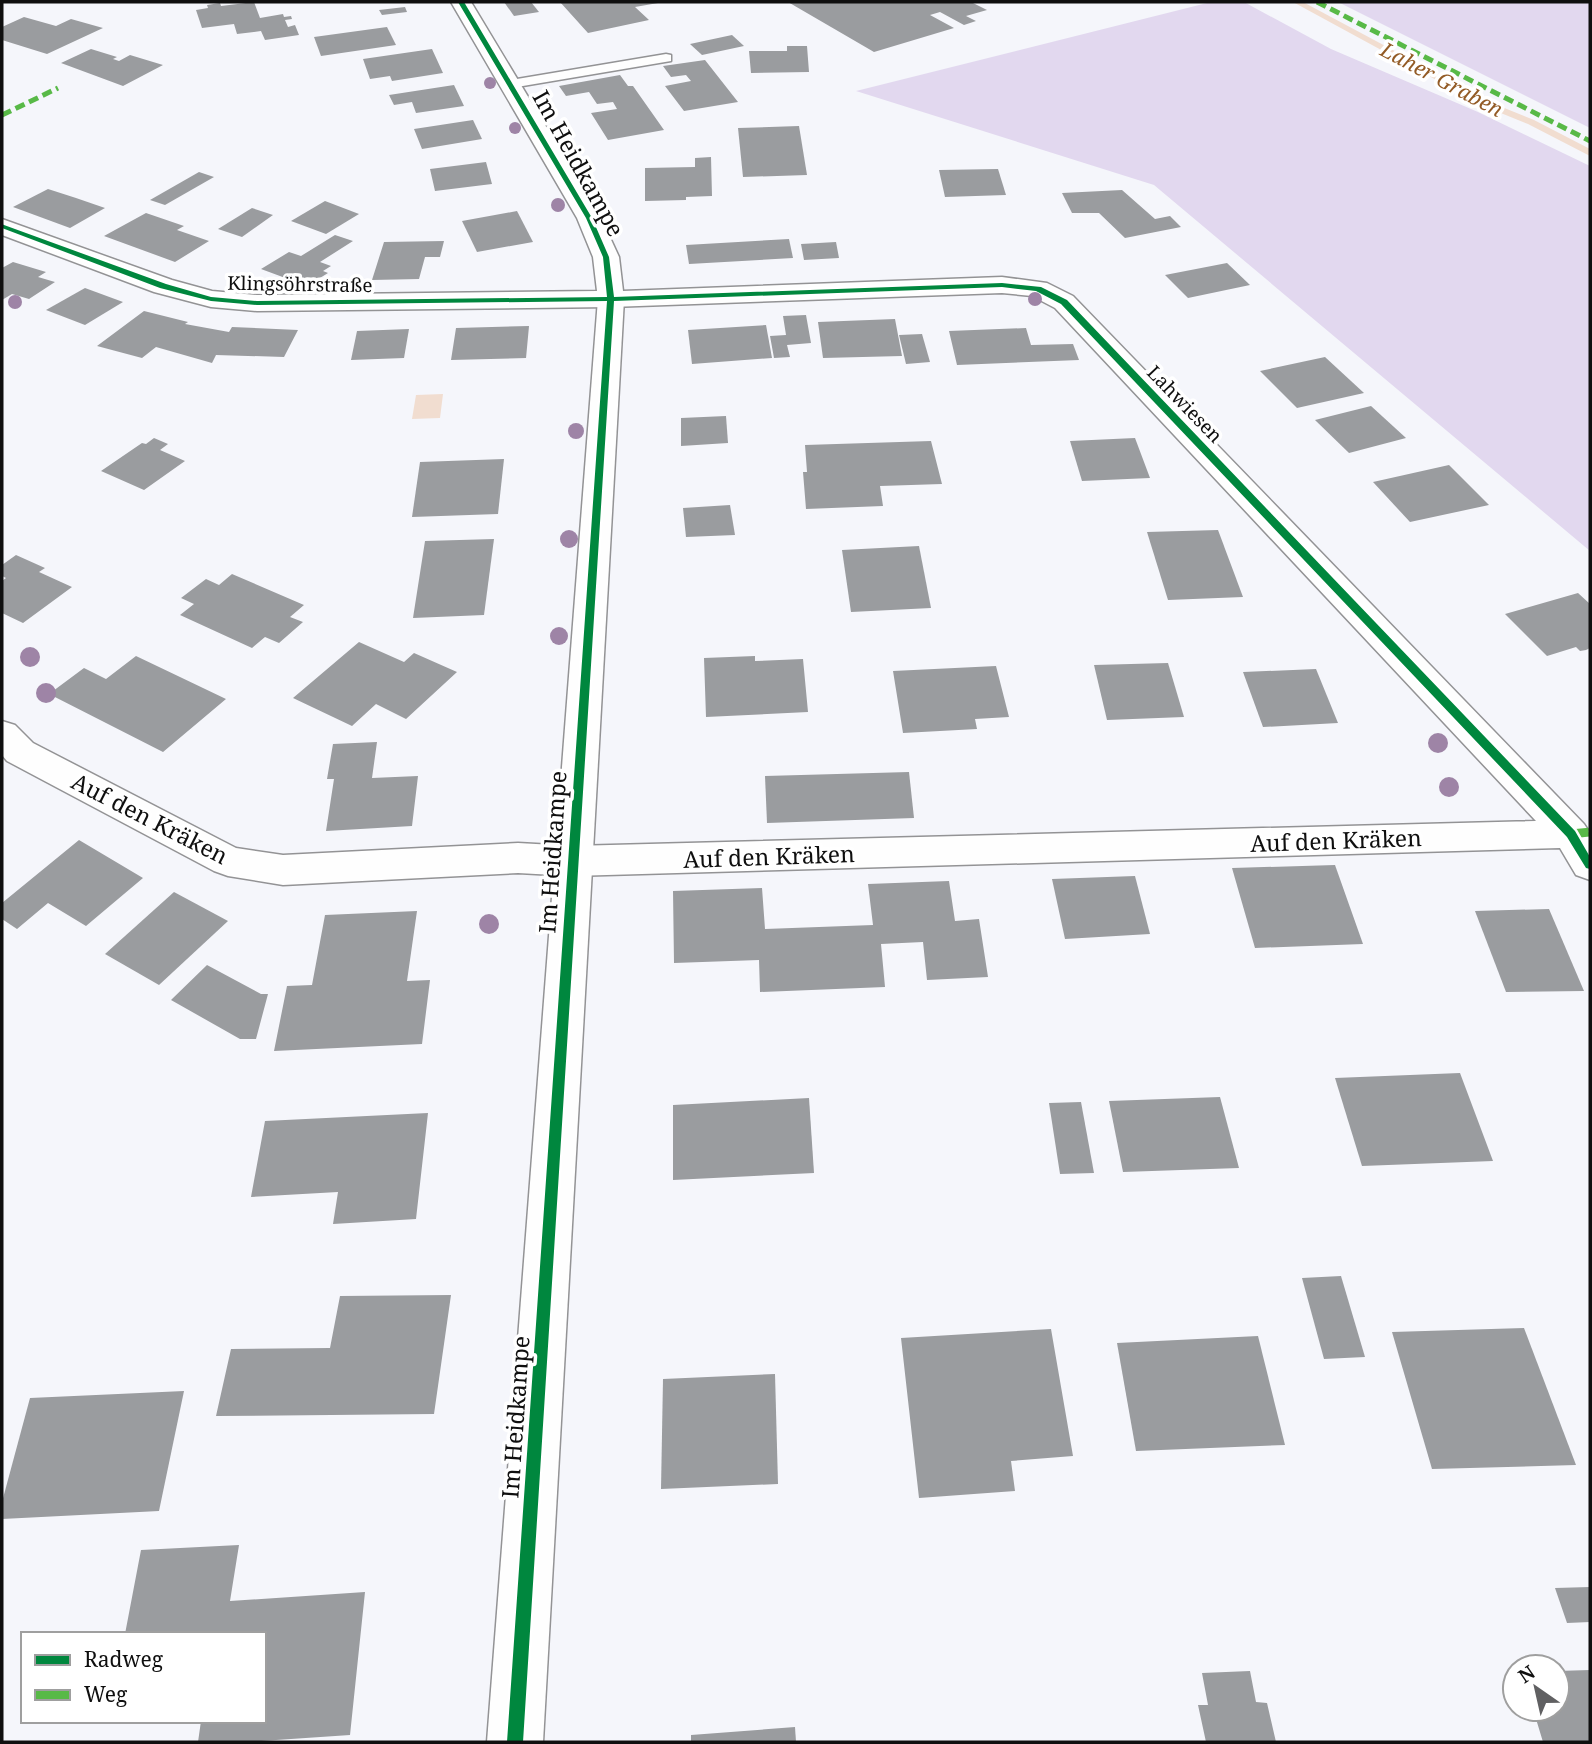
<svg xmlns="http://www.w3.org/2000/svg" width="1592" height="1744" viewBox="0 0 1592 1744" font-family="'Noto Serif',serif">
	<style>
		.green { fill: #e2d8ef }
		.water { fill: #f1ddd0 }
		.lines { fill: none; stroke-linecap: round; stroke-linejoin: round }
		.stream { fill: #f1ddd0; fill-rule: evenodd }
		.building { fill: #9a9c9f }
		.service-casing { stroke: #939395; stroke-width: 3 }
		.minor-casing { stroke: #939395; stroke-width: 3 }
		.tertiary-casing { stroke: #939395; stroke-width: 3 }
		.service { fill: #fefefe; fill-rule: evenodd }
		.minor { fill: #fefefe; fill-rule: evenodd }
		.tertiary { fill: #fefefe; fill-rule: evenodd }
		.quiet-far1 { stroke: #58b947; stroke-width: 5; stroke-dasharray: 10 5; stroke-linecap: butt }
		.quiet { stroke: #58b947; stroke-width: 9; stroke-dasharray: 18 9; stroke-linecap: butt }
		.cycleway-casing { stroke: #fff; stroke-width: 5 }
		.cycleway { fill: #00873e; fill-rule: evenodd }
		.tree { fill: #9e84a6 }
		.labels { text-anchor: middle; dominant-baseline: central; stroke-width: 7; stroke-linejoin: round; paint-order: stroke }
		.far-street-label { font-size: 19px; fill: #0f0f0f; stroke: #fff }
		.far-water-label { font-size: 21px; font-style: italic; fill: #935b26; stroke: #fff }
		.street-label { font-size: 23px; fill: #0f0f0f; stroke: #fff }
	</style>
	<rect width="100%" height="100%" fill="#f5f6fb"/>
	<g class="green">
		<path d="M 1211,2 L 1244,2 L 1331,49 L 1478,112 L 1590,166 L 1590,551 L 1154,185 L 856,91 Z"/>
		<path d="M 1338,2 L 1590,2 L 1590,128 Z"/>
	</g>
	<path class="water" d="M 443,394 L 440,418 L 412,419 L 416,395 Z"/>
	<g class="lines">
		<path class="stream" d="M 1293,2 L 1303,2 L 1492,103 L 1534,120 L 1590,149 L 1590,156 L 1528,124 L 1486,107 Z"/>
	</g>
	<g class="building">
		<path d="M 254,2 L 260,18 L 283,14 L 284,17 L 291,16 L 292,19 L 285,20 L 288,27 L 295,25 L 299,35 L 265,40 L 261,31 L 237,34 L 234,24 L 202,28 L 196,10 L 208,8 L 207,5 L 220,3 L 221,6 Z"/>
		<path d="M 504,2 L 531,2 L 539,12 L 514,16 Z"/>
		<path d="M 560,2 L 658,2 L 658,3 L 635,7 L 649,20 L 588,33 Z"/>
		<path d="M 788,2 L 971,2 L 987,10 L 966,16 L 976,21 L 964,25 L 940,12 L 930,15 L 954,28 L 874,52 Z"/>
		<path d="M 405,7 L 407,12 L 382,15 L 379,10 Z"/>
		<path d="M 24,17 L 56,26 L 71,19 L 103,28 L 47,54 L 2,40 L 2,27 Z"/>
		<path d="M 387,27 L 396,45 L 321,56 L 314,37 Z"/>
		<path d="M 732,35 L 744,46 L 702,55 L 690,44 Z"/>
		<path d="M 787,46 L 807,46 L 809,72 L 751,73 L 749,51 L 787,51 Z"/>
		<path d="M 91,49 L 117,57 L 113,59 L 119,61 L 130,55 L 163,65 L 123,86 L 61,63 Z"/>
		<path d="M 432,49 L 443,73 L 392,81 L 390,76 L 370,79 L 363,59 Z"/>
		<path d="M 705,60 L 738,102 L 684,111 L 665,86 L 691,81 L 686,75 L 671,77 L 663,66 Z"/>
		<path d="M 620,75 L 628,86 L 633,86 L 664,130 L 608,140 L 591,113 L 617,109 L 613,102 L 597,104 L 589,92 L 566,96 L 559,86 Z"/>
		<path d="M 454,85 L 464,106 L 416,113 L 412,102 L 394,105 L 389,95 Z"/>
		<path d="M 473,120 L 482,139 L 422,149 L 414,129 Z"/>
		<path d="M 799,126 L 807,175 L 743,177 L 738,128 Z"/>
		<path d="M 711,157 L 712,196 L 686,197 L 686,200 L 645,201 L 645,168 L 695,167 L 695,158 Z"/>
		<path d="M 486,162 L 492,184 L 435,191 L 430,169 Z"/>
		<path d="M 998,169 L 1006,195 L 945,197 L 939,170 Z"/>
		<path d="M 199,172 L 214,177 L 165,205 L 150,200 Z"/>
		<path d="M 48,189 L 76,198 L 105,208 L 70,228 L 13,207 Z"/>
		<path d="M 1122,190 L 1155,219 L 1170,216 L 1181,227 L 1125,238 L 1099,213 L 1072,213 L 1062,193 Z"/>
		<path d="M 325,201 L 359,214 L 326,234 L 291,221 Z"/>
		<path d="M 252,208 L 273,215 L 242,237 L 218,229 Z"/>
		<path d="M 517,211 L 533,242 L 477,252 L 462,221 Z"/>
		<path d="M 146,213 L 184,226 L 177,230 L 209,241 L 175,262 L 104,236 Z"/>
		<path d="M 335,235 L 353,241 L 320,262 L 331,266 L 323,271 L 328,273 L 307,286 L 261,269 L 289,252 L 301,256 Z"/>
		<path d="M 789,239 L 793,258 L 689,264 L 686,245 Z"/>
		<path d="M 444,241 L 440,257 L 425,257 L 419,279 L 372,280 L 384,242 Z"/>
		<path d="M 836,242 L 839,258 L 804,260 L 801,244 Z"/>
		<path d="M 13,262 L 46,272 L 38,277 L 55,282 L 29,299 L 12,294 L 2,300 L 2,268 Z"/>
		<path d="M 1227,263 L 1250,285 L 1188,298 L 1165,275 Z"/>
		<path d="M 85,288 L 123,302 L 85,325 L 46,310 Z"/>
		<path d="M 144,311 L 188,322 L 185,324 L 229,332 L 232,327 L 298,330 L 284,357 L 216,355 L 212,363 L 156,347 L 142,358 L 97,346 Z"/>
		<path d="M 806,315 L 811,343 L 787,345 L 790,357 L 774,358 L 770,336 L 786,335 L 783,316 Z"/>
		<path d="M 895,319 L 902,356 L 823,358 L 818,322 Z"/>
		<path d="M 766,325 L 772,358 L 692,364 L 688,330 Z"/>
		<path d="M 529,326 L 526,358 L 451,360 L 456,328 Z"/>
		<path d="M 1026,328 L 1031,345 L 1073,344 L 1079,360 L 957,365 L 949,331 Z"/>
		<path d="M 409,329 L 404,358 L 351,360 L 357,331 Z"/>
		<path d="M 922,334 L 930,362 L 906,364 L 899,335 Z"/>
		<path d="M 1325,357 L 1364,393 L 1297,408 L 1260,371 Z"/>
		<path d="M 1371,406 L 1406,438 L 1349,453 L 1315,420 Z"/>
		<path d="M 726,416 L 728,443 L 681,446 L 681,418 Z"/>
		<path d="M 154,438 L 168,444 L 160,450 L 185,461 L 144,490 L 101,471 L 142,443 L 146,444 Z"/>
		<path d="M 1135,438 L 1150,478 L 1082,481 L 1070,441 Z"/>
		<path d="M 931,441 L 942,484 L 880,486 L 883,506 L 806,509 L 803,472 L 807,472 L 805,445 Z"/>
		<path d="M 504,459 L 498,514 L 412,517 L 420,462 Z"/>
		<path d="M 1449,465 L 1489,505 L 1410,522 L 1373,482 Z"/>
		<path d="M 730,505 L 735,535 L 686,537 L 683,508 Z"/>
		<path d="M 1218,530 L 1243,597 L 1168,600 L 1147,532 Z"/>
		<path d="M 494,539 L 484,615 L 413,618 L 425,541 Z"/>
		<path d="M 919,546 L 931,608 L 851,612 L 842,550 Z"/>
		<path d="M 16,555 L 45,568 L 39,572 L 72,587 L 23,623 L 2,613 L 2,581 L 6,578 L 2,576 L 2,565 Z"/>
		<path d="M 232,574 L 304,605 L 290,617 L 303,622 L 279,643 L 265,637 L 252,648 L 180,615 L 194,604 L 181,598 L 206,579 L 219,585 Z"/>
		<path d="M 1578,593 L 1590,604 L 1590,648 L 1586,650 L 1580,651 L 1576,647 L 1547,656 L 1505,614 Z"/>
		<path d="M 359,642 L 404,662 L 414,653 L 457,672 L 406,719 L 376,704 L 352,726 L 293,698 Z"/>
		<path d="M 136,656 L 180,677 L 226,699 L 163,752 L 49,694 L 84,668 L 106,679 Z"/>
		<path d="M 755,656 L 755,661 L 803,659 L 808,712 L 706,717 L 704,658 Z"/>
		<path d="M 1168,663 L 1184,717 L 1107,720 L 1094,665 Z"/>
		<path d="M 996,666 L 1009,717 L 975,719 L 977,729 L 903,733 L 893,671 Z"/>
		<path d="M 1316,669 L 1338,723 L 1263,727 L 1243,672 Z"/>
		<path d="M 377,742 L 372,778 L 418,776 L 412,826 L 326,831 L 334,779 L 327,779 L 333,744 Z"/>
		<path d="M 909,772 L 914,818 L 767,823 L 765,776 Z"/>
		<path d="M 79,840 L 143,878 L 86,926 L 48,903 L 17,929 L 2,919 L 2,903 Z"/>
		<path d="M 1335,865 L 1363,944 L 1255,948 L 1232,868 Z"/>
		<path d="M 1135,876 L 1150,934 L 1065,939 L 1052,879 Z"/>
		<path d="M 949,881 L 955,921 L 979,919 L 988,977 L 927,980 L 923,942 L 881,944 L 885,987 L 760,992 L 759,960 L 674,963 L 673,891 L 762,888 L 765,929 L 873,925 L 868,884 Z"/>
		<path d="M 174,892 L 228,921 L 159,985 L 105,954 Z"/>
		<path d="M 1549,909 L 1584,991 L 1506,992 L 1475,911 Z"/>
		<path d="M 417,911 L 407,981 L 430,980 L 422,1044 L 274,1051 L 287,986 L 312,985 L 325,915 Z"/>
		<path d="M 207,965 L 261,994 L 268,994 L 256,1039 L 240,1039 L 171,1000 Z"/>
		<path d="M 1460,1073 L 1493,1161 L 1362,1166 L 1335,1078 Z"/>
		<path d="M 1220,1097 L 1239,1168 L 1123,1172 L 1109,1101 Z"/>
		<path d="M 809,1098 L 814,1173 L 673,1180 L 673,1105 Z"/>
		<path d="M 1081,1102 L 1094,1173 L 1060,1174 L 1049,1103 Z"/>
		<path d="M 428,1113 L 416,1219 L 333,1224 L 338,1192 L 251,1197 L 265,1121 Z"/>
		<path d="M 1341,1276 L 1365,1357 L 1324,1359 L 1302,1278 Z"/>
		<path d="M 451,1295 L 434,1414 L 216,1416 L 231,1349 L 330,1348 L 340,1296 Z"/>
		<path d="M 1524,1328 L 1576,1465 L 1432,1469 L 1392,1332 Z"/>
		<path d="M 1051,1329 L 1073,1456 L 1011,1461 L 1015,1491 L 919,1498 L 901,1338 Z"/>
		<path d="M 1258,1336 L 1285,1445 L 1136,1451 L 1117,1343 Z"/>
		<path d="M 775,1374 L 778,1484 L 661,1489 L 663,1379 Z"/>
		<path d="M 184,1391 L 159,1511 L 2,1519 L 2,1502 L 30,1398 Z"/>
		<path d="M 239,1545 L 230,1601 L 365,1592 L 350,1735 L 245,1742 L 198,1742 L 201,1721 L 264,1721 L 264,1634 L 125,1634 L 141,1550 Z"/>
		<path d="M 1590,1587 L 1590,1622 L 1567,1623 L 1555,1588 Z"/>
		<path d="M 1590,1670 L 1590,1742 L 1543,1742 L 1533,1709 L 1557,1709 L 1557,1671 Z"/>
		<path d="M 1250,1671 L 1256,1702 L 1267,1703 L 1276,1742 L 1206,1742 L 1198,1705 L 1208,1705 L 1202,1673 Z"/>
		<path d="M 795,1727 L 796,1742 L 691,1742 L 691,1735 Z"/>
	</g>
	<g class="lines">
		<defs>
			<path id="service" d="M 666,54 L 671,55 L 671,61 L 511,88 L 504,84 L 511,80 Z"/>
			<path id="minor" d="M 451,2 L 471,2 L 601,218 L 619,257 L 623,291 L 1002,277 L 1047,283 L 1073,296 L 1584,824 L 1590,833 L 1590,880 L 1576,875 L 1560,848 L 572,876 L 518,873 L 283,885 L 228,876 L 214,871 L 7,761 L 2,755 L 2,721 L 15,725 L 33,743 L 236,848 L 283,855 L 518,843 L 572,846 L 1536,821 L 1055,308 L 1032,296 L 1002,293 L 611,307 L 257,311 L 211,307 L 154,292 L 2,235 L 2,219 L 172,280 L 212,291 L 257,295 L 597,291 L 593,257 L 577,218 Z"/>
			<path id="tertiary" d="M 611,291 L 620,293 L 624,299 L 543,1742 L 487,1742 L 598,299 L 602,293 Z"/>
		</defs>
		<use href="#service" class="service-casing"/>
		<use href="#minor" class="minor-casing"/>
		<use href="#tertiary" class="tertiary-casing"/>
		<use href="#service" class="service"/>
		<use href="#minor" class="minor"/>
		<use href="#tertiary" class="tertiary"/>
		<g class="quiet-far1">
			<path d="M 1317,2 L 1590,141"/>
			<path d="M 2,115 L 58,88"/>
		</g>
		<path class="quiet" d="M 1571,834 L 1590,832"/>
		<defs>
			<path id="cycleway" d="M 458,2 L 464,2 L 592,218 L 609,257 L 614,297 L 1002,283 L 1041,287 L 1067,300 L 1575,831 L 1590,857 L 1590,869 L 1586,868 L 1567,837 L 1061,304 L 1036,291 L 1002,287 L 614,301 L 523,1742 L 507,1742 L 607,301 L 257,305 L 211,301 L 160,288 L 2,228 L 2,224 L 4,225 L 166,284 L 211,297 L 257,301 L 607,297 L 603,257 L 586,218 Z"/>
		</defs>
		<use href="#cycleway" class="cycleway-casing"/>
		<use href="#cycleway" class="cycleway"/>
	</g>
	<g class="tree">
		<circle cx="490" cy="83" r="6"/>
		<circle cx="515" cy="128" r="6"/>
		<circle cx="558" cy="205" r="7"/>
		<circle cx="1035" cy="299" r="7"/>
		<circle cx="15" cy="302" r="7"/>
		<circle cx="576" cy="431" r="8"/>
		<circle cx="569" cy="539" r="9"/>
		<circle cx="559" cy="636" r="9"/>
		<circle cx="30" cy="657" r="10"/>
		<circle cx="46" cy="693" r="10"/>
		<circle cx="1438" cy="743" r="10"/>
		<circle cx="1449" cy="787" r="10"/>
		<circle cx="489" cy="924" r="10"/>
	</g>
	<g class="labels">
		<g class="far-street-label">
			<text transform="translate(300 284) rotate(1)">Klingsöhrstraße</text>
			<text transform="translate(1185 404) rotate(46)">Lahwiesen</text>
		</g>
		<g class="far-water-label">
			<text transform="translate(1442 79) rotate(28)">Laher Graben</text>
		</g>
		<g class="street-label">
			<text transform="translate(579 163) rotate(61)">Im Heidkampe</text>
			<text transform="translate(150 818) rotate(27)">Auf den Kräken</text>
			<text transform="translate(1336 840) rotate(-2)">Auf den Kräken</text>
			<text transform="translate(552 852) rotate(-86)">Im Heidkampe</text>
			<text transform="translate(769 856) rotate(-2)">Auf den Kräken</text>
			<text transform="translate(515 1417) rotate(-86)">Im Heidkampe</text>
		</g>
	</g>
	<rect width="1592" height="1744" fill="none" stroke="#0f0f0f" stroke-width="7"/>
	<rect x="21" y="1632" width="245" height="91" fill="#ffffff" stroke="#9f9f9f" stroke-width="2"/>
	<rect x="35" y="1655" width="35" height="10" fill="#00873e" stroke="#9f9f9f" stroke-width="2"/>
	<text x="84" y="1667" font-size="21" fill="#0f0f0f">Radweg</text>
	<rect x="35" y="1690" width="35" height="10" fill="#58b947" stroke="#9f9f9f" stroke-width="2"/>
	<text x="84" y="1702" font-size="21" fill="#0f0f0f">Weg</text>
	<g transform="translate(1536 1688) rotate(326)"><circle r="33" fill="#ffffff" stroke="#9f9f9f" stroke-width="2"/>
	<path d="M0-5L12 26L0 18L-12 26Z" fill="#606062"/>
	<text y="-10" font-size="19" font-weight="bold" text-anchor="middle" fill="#0f0f0f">N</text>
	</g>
</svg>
